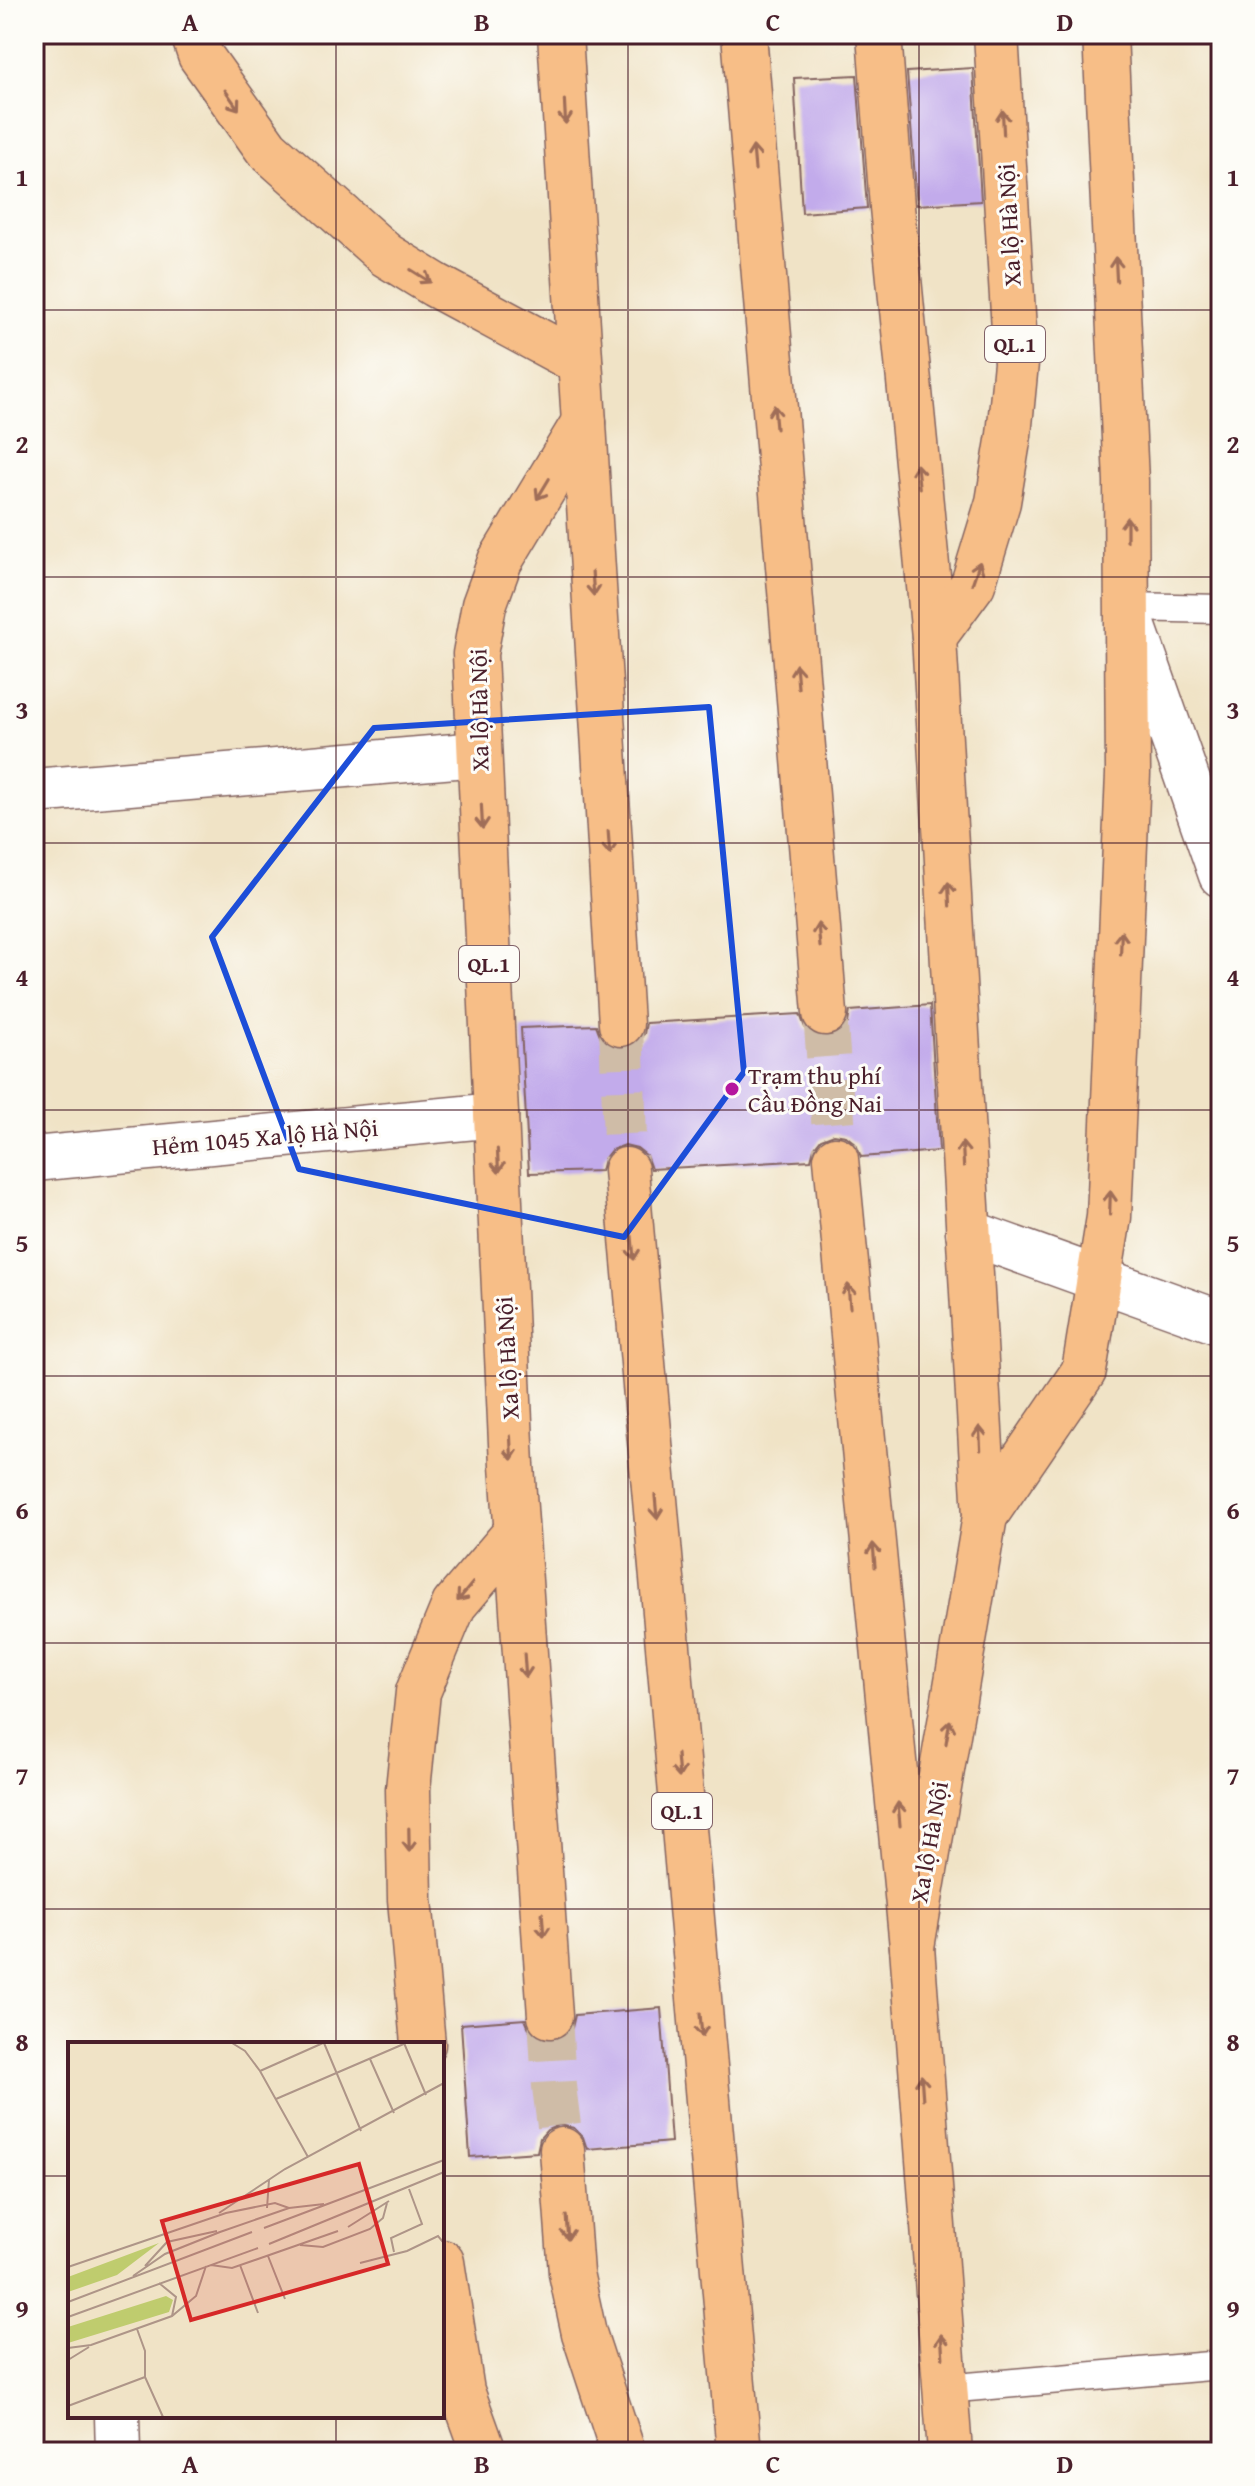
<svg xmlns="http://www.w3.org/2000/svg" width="1255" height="2486" viewBox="0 0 1255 2486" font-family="'Gentium Book Plus',serif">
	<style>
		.building { fill: #c2abeb }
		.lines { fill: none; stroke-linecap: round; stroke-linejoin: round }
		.highway-tunnel { stroke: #cfbca7; stroke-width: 44; stroke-dasharray: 44 22; stroke-linecap: butt }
		.lane-casing { stroke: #846461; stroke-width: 31 }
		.street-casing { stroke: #846461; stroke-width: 47 }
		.highway-casing { stroke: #846461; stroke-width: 47 }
		.lane { stroke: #fff; stroke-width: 28 }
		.street { stroke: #fff; stroke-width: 44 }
		.highway { stroke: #f7be87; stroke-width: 44 }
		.oneway { stroke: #a06e59 }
		.marked { fill: none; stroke: #1d4ed8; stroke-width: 6; stroke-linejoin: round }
		.grid { fill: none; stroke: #4a1f2b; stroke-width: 2; stroke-opacity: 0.55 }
		.poi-dot { fill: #b5179e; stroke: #fdfcf7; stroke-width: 3 }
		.labels { text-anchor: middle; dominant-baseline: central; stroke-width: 6; stroke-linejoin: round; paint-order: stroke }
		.shield { fill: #fdfcf7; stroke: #806168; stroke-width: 2 }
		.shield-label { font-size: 22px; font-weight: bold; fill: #4a1f2b }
		.street-label { font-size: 24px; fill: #4a1f2b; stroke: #fdfcf7 }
		.poi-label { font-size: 24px; fill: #4a1f2b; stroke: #fdfcf7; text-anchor: start }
		.inset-road { fill: none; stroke: #ae9588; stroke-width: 2 }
		.view { fill: #d62828; fill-opacity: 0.15; stroke: #d62828; stroke-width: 4 }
		.inset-edge { fill: none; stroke: #4a1f2b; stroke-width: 4 }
		.neatline { fill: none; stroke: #4a1f2b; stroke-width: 3 }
		.grid-label { font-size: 26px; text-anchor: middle; font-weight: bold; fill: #4a1f2b }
	</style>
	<rect width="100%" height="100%" fill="#fdfcf7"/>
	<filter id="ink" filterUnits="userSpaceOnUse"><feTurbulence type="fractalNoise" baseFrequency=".0125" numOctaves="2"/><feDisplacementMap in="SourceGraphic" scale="16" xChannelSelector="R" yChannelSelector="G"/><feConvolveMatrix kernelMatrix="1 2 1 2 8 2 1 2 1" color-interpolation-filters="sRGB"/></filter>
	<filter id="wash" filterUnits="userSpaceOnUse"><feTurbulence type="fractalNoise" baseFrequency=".006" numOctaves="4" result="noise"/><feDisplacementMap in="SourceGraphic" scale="32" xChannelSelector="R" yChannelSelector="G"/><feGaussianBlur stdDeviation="1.8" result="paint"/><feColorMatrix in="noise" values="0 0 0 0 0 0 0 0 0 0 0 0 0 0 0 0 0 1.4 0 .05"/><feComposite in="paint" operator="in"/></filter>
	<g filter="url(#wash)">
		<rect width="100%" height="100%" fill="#f0e3c6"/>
		<g id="blocks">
			<g class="building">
				<path d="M 973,68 L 981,201 L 917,205 L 907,72 Z"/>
				<path d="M 857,75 L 867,208 L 802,213 L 794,78 Z"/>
				<path d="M 930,1005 L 939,1151 L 861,1157 L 856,1144 L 846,1136 L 834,1134 L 821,1139 L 814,1148 L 811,1160 L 651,1169 L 646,1155 L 637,1148 L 625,1145 L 611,1150 L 604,1159 L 601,1171 L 529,1173 L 521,1028 L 596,1025 L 601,1038 L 611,1047 L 622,1049 L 635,1044 L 644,1034 L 646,1023 L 800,1014 L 805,1028 L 814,1035 L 826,1038 L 840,1033 L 848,1023 L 850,1011 Z"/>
				<path d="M 661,2008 L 671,2142 L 587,2149 L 583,2137 L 574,2128 L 559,2125 L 547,2130 L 540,2138 L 537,2152 L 470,2157 L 461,2024 L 525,2019 L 530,2031 L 538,2038 L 552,2041 L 565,2036 L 572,2028 L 575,2015 Z"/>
			</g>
		</g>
	</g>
	<g filter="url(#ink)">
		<use href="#blocks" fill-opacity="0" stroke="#846461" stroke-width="2"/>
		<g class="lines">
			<g class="highway-tunnel">
				<path d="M 825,1013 L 836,1159"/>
				<path d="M 621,1024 L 626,1170"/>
				<path d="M 550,2016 L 554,2086 L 562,2150"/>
			</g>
			<defs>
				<g id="lane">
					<path d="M 1127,607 L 1221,609"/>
					<path d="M 945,2389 L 1221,2365"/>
				</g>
				<g id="street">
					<path d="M 1129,613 L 1221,875"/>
					<path d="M 34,791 L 479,754"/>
					<path d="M 34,1159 L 496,1115"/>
					<path d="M 968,1232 L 1221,1323"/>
					<path d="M 117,2416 L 118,2452"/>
				</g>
				<g id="highway">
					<path d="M 193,34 L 200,55 L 267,149 L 386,255 L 435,285 L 580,363"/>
					<path d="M 560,34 L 621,1024"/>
					<path d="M 744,34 L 825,1013"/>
					<path d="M 879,34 L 892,207 L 934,637 L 985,1516 L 912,1947"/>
					<path d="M 934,637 L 973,584 L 998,502 L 1009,435 L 1016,363 L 996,34"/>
					<path d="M 836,1159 L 912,1947 L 950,2452"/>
					<path d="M 626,1170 L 739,2452"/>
					<path d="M 985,1516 L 1084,1371 L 1109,1217 L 1128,774 L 1126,481 L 1105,34"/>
					<path d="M 550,2016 L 512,1465 L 475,654 L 484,605 L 500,561 L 584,422"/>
					<path d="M 423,2044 L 410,1899 L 408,1789 L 418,1692 L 454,1605 L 516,1532"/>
					<path d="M 562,2150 L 571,2273 L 584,2333 L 623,2452"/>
					<path d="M 442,2262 L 462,2391 L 484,2452"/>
				</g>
			</defs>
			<use href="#lane" class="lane-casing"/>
			<use href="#street" class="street-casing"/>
			<use href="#highway" class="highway-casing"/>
			<use href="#lane" class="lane"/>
			<use href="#street" class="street"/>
			<use href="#highway" class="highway"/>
		</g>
		<defs><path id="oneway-shaft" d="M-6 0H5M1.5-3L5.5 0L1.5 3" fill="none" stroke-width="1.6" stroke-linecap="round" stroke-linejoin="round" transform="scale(2)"/></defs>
		<g class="oneway">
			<use href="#oneway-shaft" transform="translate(232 100) rotate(55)"/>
			<use href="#oneway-shaft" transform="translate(565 112) rotate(87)"/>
			<use href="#oneway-shaft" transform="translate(1003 122) rotate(-93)"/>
			<use href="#oneway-shaft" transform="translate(754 158) rotate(-95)"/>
			<use href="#oneway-shaft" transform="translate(1116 269) rotate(-93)"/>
			<use href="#oneway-shaft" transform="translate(421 276) rotate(32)"/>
			<use href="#oneway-shaft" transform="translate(775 417) rotate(-95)"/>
			<use href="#oneway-shaft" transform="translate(918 476) rotate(-96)"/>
			<use href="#oneway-shaft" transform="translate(543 489) rotate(121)"/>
			<use href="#oneway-shaft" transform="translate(1127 529) rotate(-90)"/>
			<use href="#oneway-shaft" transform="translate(976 573) rotate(-71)"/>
			<use href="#oneway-shaft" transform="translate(593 584) rotate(86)"/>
			<use href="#oneway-shaft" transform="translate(797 676) rotate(-95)"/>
			<use href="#oneway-shaft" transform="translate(482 817) rotate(87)"/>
			<use href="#oneway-shaft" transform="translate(609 843) rotate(86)"/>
			<use href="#oneway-shaft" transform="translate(949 894) rotate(-93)"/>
			<use href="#oneway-shaft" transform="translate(819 935) rotate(-95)"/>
			<use href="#oneway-shaft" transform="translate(1121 943) rotate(-88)"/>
			<use href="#oneway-shaft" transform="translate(963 1154) rotate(-93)"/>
			<use href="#oneway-shaft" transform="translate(498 1161) rotate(87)"/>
			<use href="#oneway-shaft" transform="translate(1110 1203) rotate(-88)"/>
			<use href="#oneway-shaft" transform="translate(633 1248) rotate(85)"/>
			<use href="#oneway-shaft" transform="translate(849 1296) rotate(-95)"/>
			<use href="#oneway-shaft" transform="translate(980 1438) rotate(-93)"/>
			<use href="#oneway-shaft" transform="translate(511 1448) rotate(87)"/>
			<use href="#oneway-shaft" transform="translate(656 1507) rotate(85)"/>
			<use href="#oneway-shaft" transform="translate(874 1555) rotate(-95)"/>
			<use href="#oneway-shaft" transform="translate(465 1592) rotate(130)"/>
			<use href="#oneway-shaft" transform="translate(525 1666) rotate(86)"/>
			<use href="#oneway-shaft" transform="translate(948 1732) rotate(-80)"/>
			<use href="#oneway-shaft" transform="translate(678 1766) rotate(85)"/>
			<use href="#oneway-shaft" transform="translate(899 1814) rotate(-95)"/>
			<use href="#oneway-shaft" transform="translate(409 1840) rotate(89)"/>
			<use href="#oneway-shaft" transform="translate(543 1925) rotate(86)"/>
			<use href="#oneway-shaft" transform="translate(701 2025) rotate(85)"/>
			<use href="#oneway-shaft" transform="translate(922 2087) rotate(-94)"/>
			<use href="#oneway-shaft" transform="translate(567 2228) rotate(86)"/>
			<use href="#oneway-shaft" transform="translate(942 2346) rotate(-94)"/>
		</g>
	</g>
	<path class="marked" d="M 709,707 L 744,1072 L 624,1237 L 299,1169 L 212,937 L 374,728 Z"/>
	<path class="grid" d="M 336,34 L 336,2044M 628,34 L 628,2452M 919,34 L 919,2452M 34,310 L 1221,310M 34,577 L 1221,577M 34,843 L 1221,843M 34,1110 L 1221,1110M 34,1376 L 1221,1376M 34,1643 L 1221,1643M 34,1909 L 1221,1909M 34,2176 L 70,2176M 442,2176 L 1221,2176M 336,2416 L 336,2452"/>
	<circle class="poi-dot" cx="732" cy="1089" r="8"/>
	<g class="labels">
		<g class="shield">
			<rect x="985" y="326" width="60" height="36" rx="6"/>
			<rect x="459" y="946" width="60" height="36" rx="6"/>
			<rect x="652" y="1793" width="60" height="36" rx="6"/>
		</g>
		<g class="shield-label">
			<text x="1015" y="344">QL.1</text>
			<text x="489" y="964">QL.1</text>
			<text x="682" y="1811">QL.1</text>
		</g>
		<g class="street-label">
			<text transform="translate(1009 225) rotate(-93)">Xa lộ Hà Nội</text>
			<text transform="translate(479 710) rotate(-91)">Xa lộ Hà Nội</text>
			<text transform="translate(265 1137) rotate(-5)">Hẻm 1045 Xa lộ Hà Nội</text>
			<text transform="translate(507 1358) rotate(-93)">Xa lộ Hà Nội</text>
			<text transform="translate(929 1842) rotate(-80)">Xa lộ Hà Nội</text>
		</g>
		<g class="poi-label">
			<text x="748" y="1075">Trạm thu phí<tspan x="748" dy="28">Cầu Đồng Nai</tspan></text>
		</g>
	</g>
	<g transform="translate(68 2042)">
		<rect width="376" height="376" fill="#f0e3c6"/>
		<path d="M 91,201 L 49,233 L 0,250 L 0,235 ZM 98,254 L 105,258 L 101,270 L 0,301 L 0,285 Z" fill="#bfcc6e"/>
		<path class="inset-road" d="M 164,1 L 177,9 L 192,29 L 240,115M 256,1 L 293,89M 336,1 L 358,53M 302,17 L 326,71M 192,29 L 255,1M 208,57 L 338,1M 199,166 L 201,138M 151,171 L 217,127 L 376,41M 280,185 L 321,159M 196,186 L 376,118M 201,202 L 376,130M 232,203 L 255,205 L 302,187 L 315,176 L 319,161M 326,210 L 323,196 L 354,182 L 341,147M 200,214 L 217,257M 292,221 L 339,209 L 370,194 L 375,200M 143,223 L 164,226 L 270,189M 172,223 L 190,271M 77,224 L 99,200 L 149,189M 0,225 L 158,171 L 207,161 L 221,166M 65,234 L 97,212 L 152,190 L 221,166 L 256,162M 91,241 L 108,255 L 104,274M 0,260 L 184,190M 0,275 L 190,206M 69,287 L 77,309 L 77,335 L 95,375M 0,306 L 23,303 L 104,274 L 128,254 L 138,224M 0,318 L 21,305M 0,364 L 77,335"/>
		<path class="view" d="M 291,122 L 320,222 L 123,278 L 94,179 Z"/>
		<rect width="376" height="376" class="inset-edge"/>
	</g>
	<rect width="1255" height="2486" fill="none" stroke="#fdfcf7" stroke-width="88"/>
	<rect x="44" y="44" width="1167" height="2398" class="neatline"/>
	<g class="grid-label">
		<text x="190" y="31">A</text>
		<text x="482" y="31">B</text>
		<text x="773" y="31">C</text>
		<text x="1065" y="31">D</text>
		<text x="22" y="186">1</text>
		<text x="1233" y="186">1</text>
		<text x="22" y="453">2</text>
		<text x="1233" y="453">2</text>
		<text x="22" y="719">3</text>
		<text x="1233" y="719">3</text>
		<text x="22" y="986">4</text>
		<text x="1233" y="986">4</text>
		<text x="22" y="1252">5</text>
		<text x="1233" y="1252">5</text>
		<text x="22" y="1519">6</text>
		<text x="1233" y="1519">6</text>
		<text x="22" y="1785">7</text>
		<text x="1233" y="1785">7</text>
		<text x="22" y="2051">8</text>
		<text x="1233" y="2051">8</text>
		<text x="22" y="2318">9</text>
		<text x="1233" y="2318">9</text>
		<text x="190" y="2473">A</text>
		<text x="482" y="2473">B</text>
		<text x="773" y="2473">C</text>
		<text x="1065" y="2473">D</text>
	</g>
</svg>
